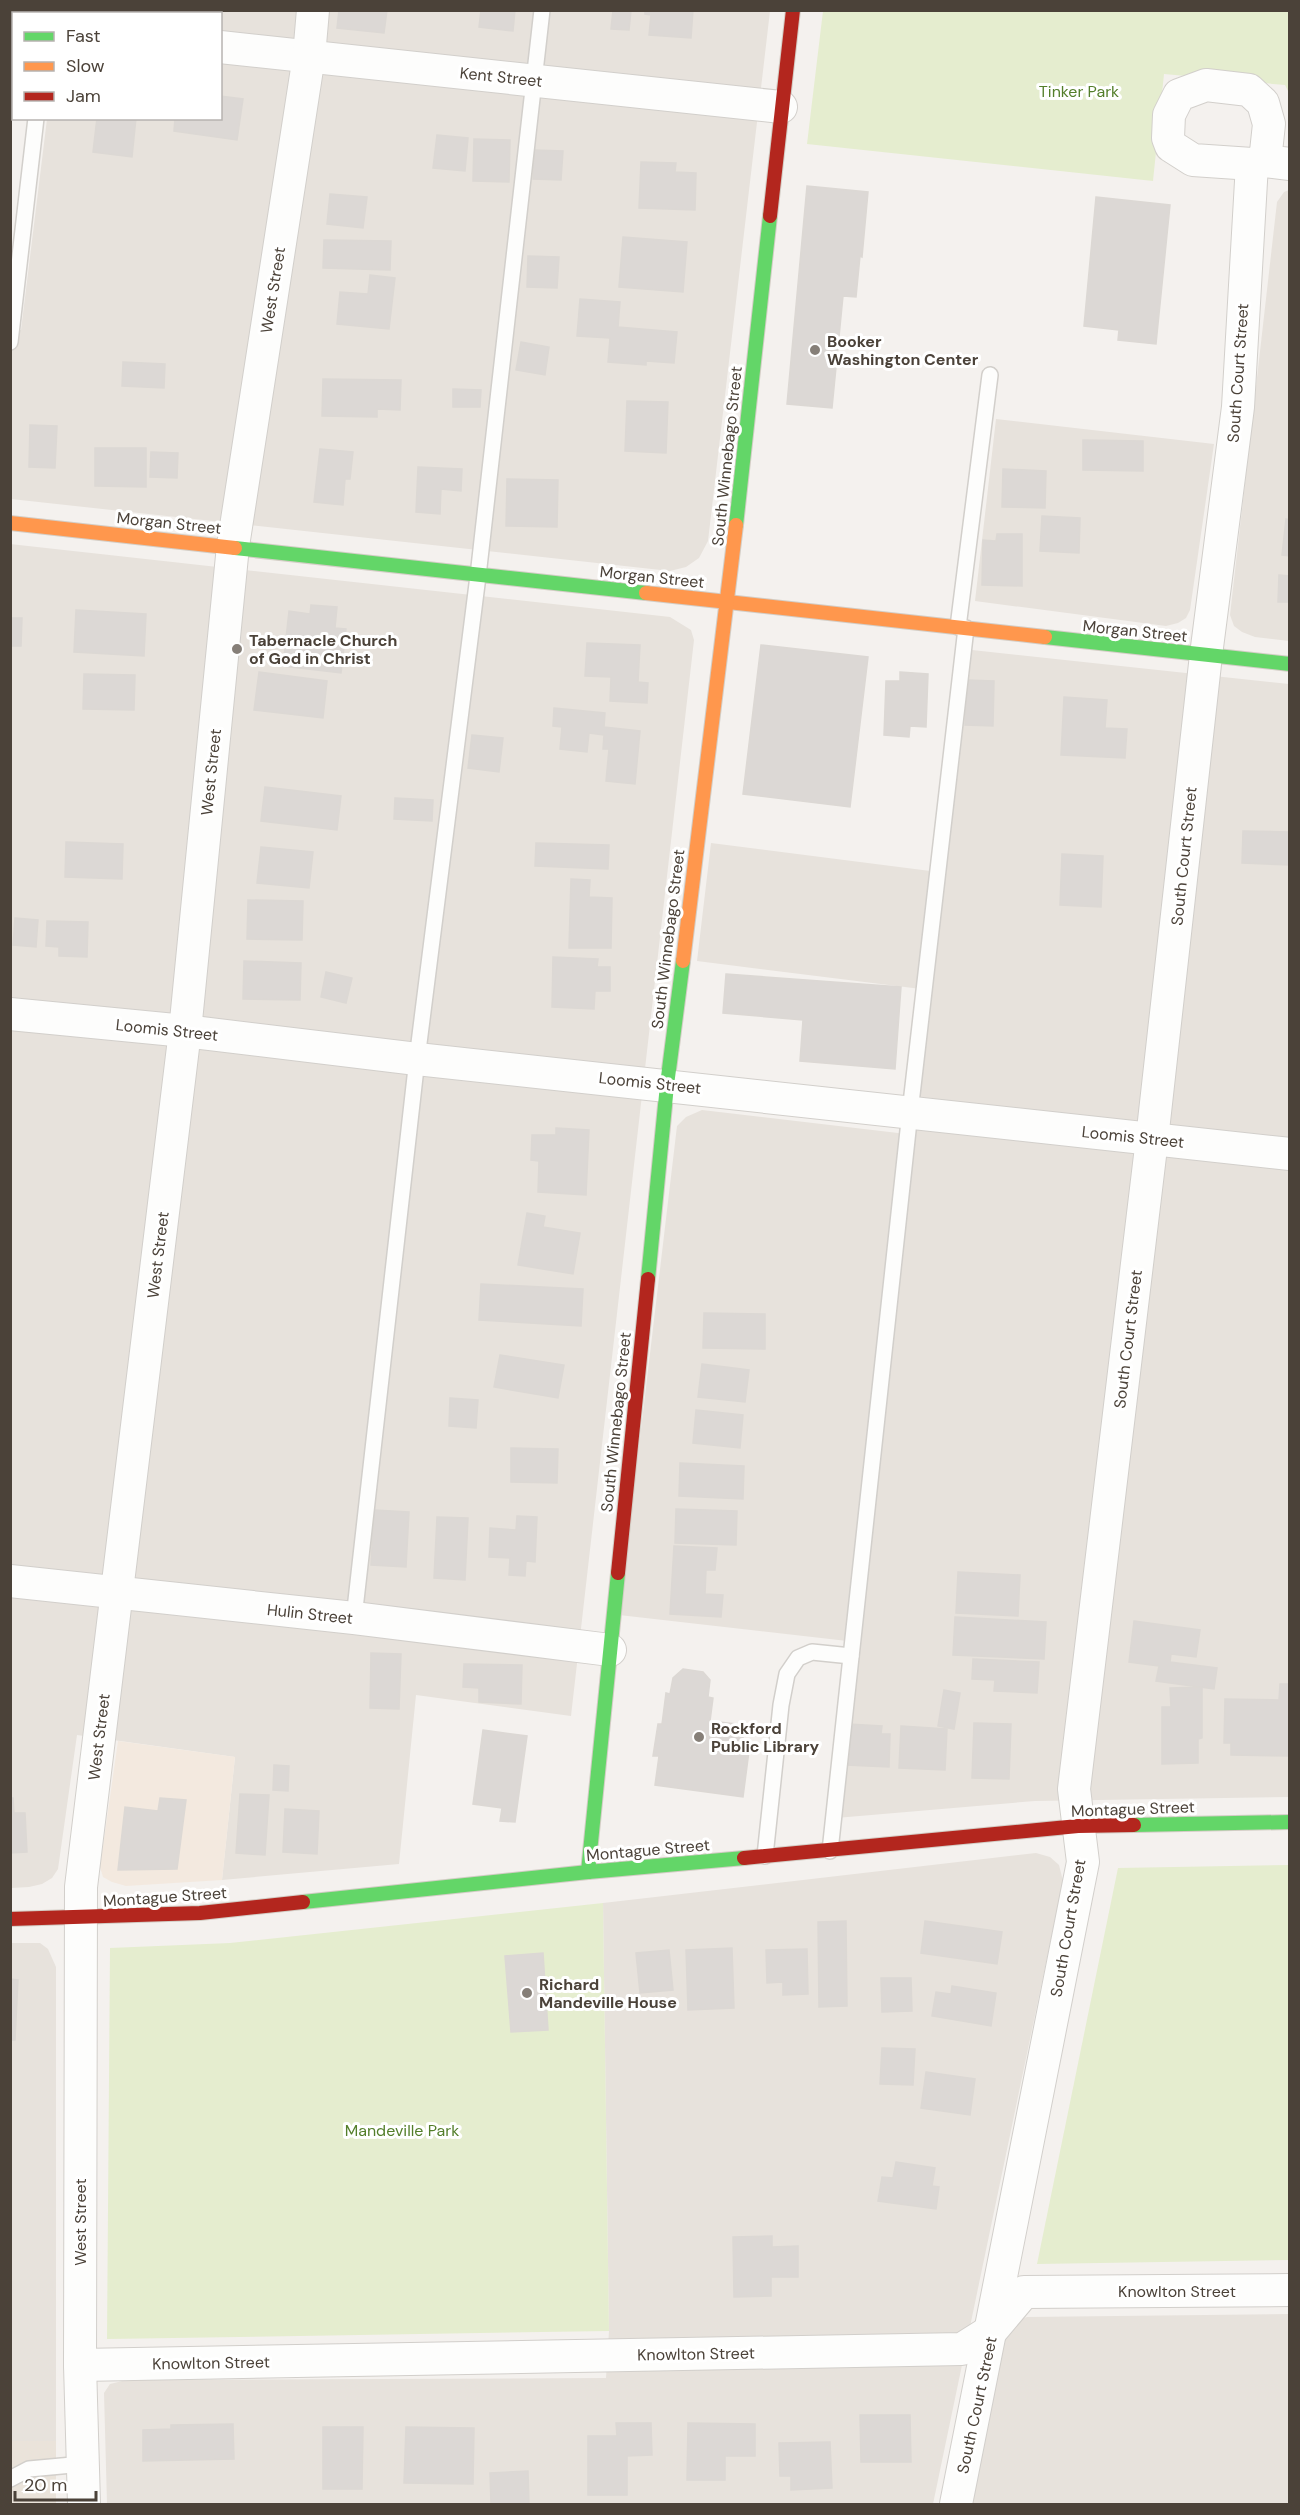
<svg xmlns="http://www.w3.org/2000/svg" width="1300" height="2515" viewBox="0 0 1300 2515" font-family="'DM Sans',sans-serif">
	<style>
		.residential { fill: #e7e2dc }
		.commercial { fill: #f3e9df }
		.education { fill: #eae3da }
		.green { fill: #e5edcf }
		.building { fill: #dcd8d5; stroke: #dcd8d4; stroke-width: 1.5 }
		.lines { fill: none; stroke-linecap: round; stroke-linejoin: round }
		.lane-casing { stroke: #d2cfcb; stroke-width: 18 }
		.street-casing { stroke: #d2cfcb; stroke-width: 34 }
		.fast-casing { stroke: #d3cdc5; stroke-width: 16 }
		.slow-casing { stroke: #d3cdc5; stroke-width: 16 }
		.jam-casing { stroke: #d3cdc5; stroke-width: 16 }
		.lane { stroke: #fdfdfc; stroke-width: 15 }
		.street { stroke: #fdfdfc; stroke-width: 32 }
		.fast { stroke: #63d668; stroke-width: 14 }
		.slow { stroke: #ff974d; stroke-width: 14 }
		.jam { stroke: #b3261e; stroke-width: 14 }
		.poi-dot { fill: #867f78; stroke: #fff; stroke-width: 2 }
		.labels { text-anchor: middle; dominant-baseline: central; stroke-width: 6; stroke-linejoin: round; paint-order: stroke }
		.street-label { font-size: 16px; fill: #4b4239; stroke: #fff }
		.park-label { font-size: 16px; fill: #537e2a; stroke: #fff }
		.poi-label { font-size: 16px; font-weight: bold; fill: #4b4239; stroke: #fff; text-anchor: start }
	</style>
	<rect width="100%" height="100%" fill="#f4f1ee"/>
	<g class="residential">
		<path d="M 22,11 L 770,11 L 708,541 L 699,558 L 686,567 L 670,571 L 11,499 L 11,330 L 21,330 L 47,119 L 220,118 L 220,14 L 48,14 Z"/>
		<path d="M 1289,190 L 1289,641 L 1255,637 L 1242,632 L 1234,626 L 1230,615 L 1277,202 L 1284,192 Z"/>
		<path d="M 996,419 L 1214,444 L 1190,610 L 1186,618 L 1178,623 L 1166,626 L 975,601 Z"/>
		<path d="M 10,544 L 670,617 L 691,630 L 694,640 L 571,1716 L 416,1695 L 399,1864 L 222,1880 L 235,1757 L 77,1735 L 58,1869 L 52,1878 L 42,1884 L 29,1887 L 11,1888 Z"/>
		<path d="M 972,650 L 1289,684 L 1289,1797 L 1035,1801 L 836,1818 L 856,1642 L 619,1615 L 677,1126 L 686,1117 L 702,1110 L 915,1135 L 929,990 L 697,961 L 711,843 L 946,873 Z"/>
		<path d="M 1036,1853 L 1050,1857 L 1059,1865 L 1063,1881 L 933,2504 L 107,2504 L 104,2393 L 110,2384 L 126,2380 L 606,2378 L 609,2331 L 603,1903 Z"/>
		<path d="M 10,1943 L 40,1943 L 48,1949 L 56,1967 L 56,2441 L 11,2441 Z"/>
		<path d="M 1289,2314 L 1289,2504 L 967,2504 L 1004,2332 L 1013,2322 L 1027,2317 Z"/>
	</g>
	<path class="commercial" d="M 118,1741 L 235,1757 L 222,1880 L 126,1886 L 112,1882 L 103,1877 L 100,1867 Z"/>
	<path class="education" d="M 10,2441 L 56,2441 L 56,2504 L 11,2504 Z"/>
	<g class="green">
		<path d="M 823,11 L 1289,11 L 1289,93 L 1285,85 L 1164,74 L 1153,181 L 807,144 Z"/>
		<path d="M 1289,1865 L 1289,2260 L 1037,2264 L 1118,1868 Z"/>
		<path d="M 603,1903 L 609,2331 L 107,2339 L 110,1948 L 230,1943 Z"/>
	</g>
	<g class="building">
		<path d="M 339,10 L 387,10 L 384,33 L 337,28 Z"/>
		<path d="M 481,10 L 515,10 L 513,31 L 479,27 Z"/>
		<path d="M 613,10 L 631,10 L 629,30 L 611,29 Z"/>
		<path d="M 645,10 L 693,10 L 691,38 L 649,35 L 651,15 L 645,14 Z"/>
		<path d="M 220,96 L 243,99 L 237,140 L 174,131 L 175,118 L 220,118 Z"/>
		<path d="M 97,118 L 136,118 L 132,157 L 93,152 Z"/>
		<path d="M 437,135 L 468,138 L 465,171 L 433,168 Z"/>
		<path d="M 474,139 L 510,140 L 509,182 L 473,181 Z"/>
		<path d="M 534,150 L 563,151 L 561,180 L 533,179 Z"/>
		<path d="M 641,162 L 676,163 L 675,172 L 696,173 L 695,210 L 639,208 Z"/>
		<path d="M 807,186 L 868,192 L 862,257 L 860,256 L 856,297 L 843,296 L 832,408 L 787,404 Z"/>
		<path d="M 330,194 L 367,197 L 363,228 L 327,224 Z"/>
		<path d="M 1096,197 L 1170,205 L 1156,344 L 1118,340 L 1119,330 L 1084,326 Z"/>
		<path d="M 623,237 L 687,242 L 683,292 L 619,287 Z"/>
		<path d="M 324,240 L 391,241 L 390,270 L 323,268 Z"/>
		<path d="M 528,256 L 559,257 L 557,288 L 527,287 Z"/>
		<path d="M 370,275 L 395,278 L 389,329 L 337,324 L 340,292 L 368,294 Z"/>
		<path d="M 580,299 L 620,302 L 618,327 L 677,332 L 674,363 L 646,361 L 646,365 L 608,362 L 610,338 L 577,336 Z"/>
		<path d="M 521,342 L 549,347 L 545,375 L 516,370 Z"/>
		<path d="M 123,362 L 165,364 L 164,388 L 122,386 Z"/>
		<path d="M 323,379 L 401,380 L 400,410 L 377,409 L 377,417 L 322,416 Z"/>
		<path d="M 453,389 L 481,390 L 480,407 L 453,407 Z"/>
		<path d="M 627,401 L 668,402 L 666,453 L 625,451 Z"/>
		<path d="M 30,425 L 57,426 L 55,468 L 29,467 Z"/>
		<path d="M 1083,440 L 1143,441 L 1143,471 L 1083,470 Z"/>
		<path d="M 95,448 L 146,448 L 146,487 L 95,486 Z"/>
		<path d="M 320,449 L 353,452 L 350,479 L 345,479 L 343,505 L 314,502 Z"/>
		<path d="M 151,452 L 178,453 L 177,478 L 150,477 Z"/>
		<path d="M 418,467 L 462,469 L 461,491 L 441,489 L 440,514 L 416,512 Z"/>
		<path d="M 1003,469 L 1046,471 L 1045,508 L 1002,507 Z"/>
		<path d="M 507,479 L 558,480 L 557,527 L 506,526 Z"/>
		<path d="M 1042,516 L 1080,518 L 1079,553 L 1040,551 Z"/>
		<path d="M 1286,519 L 1290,520 L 1290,556 L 1282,555 Z"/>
		<path d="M 997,534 L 1022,534 L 1022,586 L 982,585 L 983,540 L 996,541 Z"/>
		<path d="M 1279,575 L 1290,576 L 1290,602 L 1278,602 Z"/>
		<path d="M 311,605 L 337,607 L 335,628 L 346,629 L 341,673 L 283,666 L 289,611 L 310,614 Z"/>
		<path d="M 76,610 L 146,614 L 144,656 L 74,652 Z"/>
		<path d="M 10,618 L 22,618 L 21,646 L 10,646 Z"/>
		<path d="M 587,643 L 640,645 L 638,682 L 648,683 L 647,703 L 610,701 L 611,677 L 585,676 Z"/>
		<path d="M 761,645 L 868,657 L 850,807 L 743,794 Z"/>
		<path d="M 259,672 L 327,681 L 323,718 L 254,710 Z"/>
		<path d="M 900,672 L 928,674 L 926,727 L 910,726 L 909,737 L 884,735 L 886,681 L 900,681 Z"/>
		<path d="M 84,674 L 135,675 L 134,710 L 83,709 Z"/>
		<path d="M 967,680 L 994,681 L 993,726 L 965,725 Z"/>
		<path d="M 1064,697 L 1107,700 L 1105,728 L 1127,729 L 1125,758 L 1061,755 Z"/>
		<path d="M 554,708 L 605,713 L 604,727 L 640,731 L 635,784 L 606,781 L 609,749 L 603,749 L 604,735 L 589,733 L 587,752 L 560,749 L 562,727 L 553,726 Z"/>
		<path d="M 472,735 L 503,738 L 499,772 L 468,768 Z"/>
		<path d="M 265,787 L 341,796 L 337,830 L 261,821 Z"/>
		<path d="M 395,798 L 433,800 L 432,821 L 394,819 Z"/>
		<path d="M 1243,831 L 1290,832 L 1290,865 L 1242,863 Z"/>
		<path d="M 66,842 L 123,844 L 122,879 L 65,877 Z"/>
		<path d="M 536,843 L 609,845 L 608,869 L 535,866 Z"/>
		<path d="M 261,847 L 313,852 L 309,888 L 257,883 Z"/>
		<path d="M 1062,854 L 1103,856 L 1101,907 L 1060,905 Z"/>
		<path d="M 571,879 L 590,880 L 589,897 L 612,898 L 611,948 L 569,948 Z"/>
		<path d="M 248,900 L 303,901 L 302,940 L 247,939 Z"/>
		<path d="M 15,918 L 38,920 L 36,947 L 13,945 Z"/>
		<path d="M 47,921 L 88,922 L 87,957 L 59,956 L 59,947 L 46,946 Z"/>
		<path d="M 553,957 L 598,959 L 597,967 L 610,967 L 610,991 L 595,991 L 594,1009 L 552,1007 Z"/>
		<path d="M 244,961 L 301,963 L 300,1000 L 243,999 Z"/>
		<path d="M 326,972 L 352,978 L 346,1003 L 321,997 Z"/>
		<path d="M 726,974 L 901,987 L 895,1069 L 800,1061 L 803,1020 L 723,1013 Z"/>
		<path d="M 556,1128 L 589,1130 L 586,1195 L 538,1192 L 539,1161 L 531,1160 L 532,1135 L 556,1135 Z"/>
		<path d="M 527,1213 L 545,1216 L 543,1227 L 580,1233 L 573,1274 L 518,1265 Z"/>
		<path d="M 481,1284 L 583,1289 L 581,1326 L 479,1320 Z"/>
		<path d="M 704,1313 L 765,1314 L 765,1349 L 703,1348 Z"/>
		<path d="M 500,1355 L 564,1365 L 558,1398 L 494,1387 Z"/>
		<path d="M 702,1364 L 749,1370 L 745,1402 L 698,1397 Z"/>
		<path d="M 450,1398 L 478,1400 L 476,1428 L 449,1426 Z"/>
		<path d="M 696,1410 L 743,1415 L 740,1448 L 693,1443 Z"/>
		<path d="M 511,1448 L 558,1449 L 557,1483 L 511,1482 Z"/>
		<path d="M 680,1463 L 744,1466 L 743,1499 L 679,1496 Z"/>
		<path d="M 676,1509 L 737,1511 L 736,1545 L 675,1543 Z"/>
		<path d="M 374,1510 L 409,1512 L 406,1567 L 371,1565 Z"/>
		<path d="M 517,1516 L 537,1517 L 535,1562 L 526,1561 L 525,1576 L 509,1575 L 510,1558 L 489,1557 L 490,1528 L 516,1530 Z"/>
		<path d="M 437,1517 L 468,1518 L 465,1580 L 434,1578 Z"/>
		<path d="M 674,1546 L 717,1548 L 715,1570 L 706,1570 L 705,1594 L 723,1595 L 721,1617 L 670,1614 Z"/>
		<path d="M 958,1572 L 1020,1575 L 1018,1616 L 956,1613 Z"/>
		<path d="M 955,1617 L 1046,1622 L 1044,1659 L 953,1655 Z"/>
		<path d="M 1134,1621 L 1200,1630 L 1196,1657 L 1171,1654 L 1170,1662 L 1217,1668 L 1214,1689 L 1156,1681 L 1159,1666 L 1129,1662 Z"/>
		<path d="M 371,1653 L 401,1654 L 399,1709 L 370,1708 Z"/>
		<path d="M 973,1659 L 1039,1662 L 1037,1693 L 994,1691 L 995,1680 L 972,1679 Z"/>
		<path d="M 464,1664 L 522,1665 L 521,1704 L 479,1702 L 479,1688 L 463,1687 Z"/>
		<path d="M 683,1669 L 703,1672 L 710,1680 L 708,1697 L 713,1698 L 710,1721 L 745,1725 L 741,1750 L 749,1751 L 743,1797 L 655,1785 L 659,1756 L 653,1756 L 658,1724 L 662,1724 L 666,1693 L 670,1694 L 673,1678 Z"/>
		<path d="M 1280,1684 L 1290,1684 L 1290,1756 L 1231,1755 L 1231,1743 L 1224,1743 L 1225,1699 L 1279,1700 Z"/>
		<path d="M 1202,1687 L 1202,1738 L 1198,1739 L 1198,1763 L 1162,1764 L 1162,1707 L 1171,1707 L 1170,1688 Z"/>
		<path d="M 944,1690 L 960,1693 L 954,1729 L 938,1726 Z"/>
		<path d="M 974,1723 L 1011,1724 L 1009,1779 L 972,1778 Z"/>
		<path d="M 848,1724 L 882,1726 L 881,1734 L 890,1734 L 889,1767 L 846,1765 Z"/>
		<path d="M 901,1726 L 947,1729 L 945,1770 L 899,1768 Z"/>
		<path d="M 483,1730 L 527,1736 L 515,1822 L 500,1821 L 502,1808 L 473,1804 Z"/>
		<path d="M 274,1765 L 289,1766 L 288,1791 L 273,1790 Z"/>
		<path d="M 240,1794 L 269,1795 L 265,1855 L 236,1853 Z"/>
		<path d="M 10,1798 L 13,1798 L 14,1813 L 25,1813 L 27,1852 L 10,1853 Z"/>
		<path d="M 160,1798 L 186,1800 L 177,1869 L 118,1870 L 125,1807 L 158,1811 Z"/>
		<path d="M 285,1809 L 319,1811 L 317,1854 L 283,1852 Z"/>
		<path d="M 846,1921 L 847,2006 L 819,2007 L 818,1922 Z"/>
		<path d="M 925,1921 L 1002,1932 L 997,1964 L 921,1953 Z"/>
		<path d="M 732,1948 L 734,2008 L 688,2010 L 686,1950 Z"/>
		<path d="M 807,1949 L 808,1994 L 783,1995 L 783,1982 L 767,1983 L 766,1950 Z"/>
		<path d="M 669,1950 L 673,1990 L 640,1993 L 636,1953 Z"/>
		<path d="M 543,1953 L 548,2030 L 511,2032 L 505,1956 Z"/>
		<path d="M 881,1978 L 911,1978 L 912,2011 L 882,2012 Z"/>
		<path d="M 10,1979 L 18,1980 L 15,2040 L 10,2040 Z"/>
		<path d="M 952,1986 L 996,1993 L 991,2026 L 932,2016 L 936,1992 L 951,1994 Z"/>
		<path d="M 882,2048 L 915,2049 L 913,2085 L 880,2084 Z"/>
		<path d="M 926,2072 L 975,2079 L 970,2115 L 921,2108 Z"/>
		<path d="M 896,2162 L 935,2168 L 932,2186 L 939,2187 L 936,2209 L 878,2201 L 882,2177 L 893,2178 Z"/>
		<path d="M 772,2236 L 772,2247 L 798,2246 L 798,2277 L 771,2277 L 771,2296 L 734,2297 L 733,2237 Z"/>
		<path d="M 860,2415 L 910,2415 L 911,2462 L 861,2462 Z"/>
		<path d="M 616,2423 L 651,2423 L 652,2455 L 627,2456 L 627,2495 L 588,2495 L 588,2436 L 617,2436 Z"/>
		<path d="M 688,2423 L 755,2424 L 755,2456 L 725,2456 L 725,2480 L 687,2480 Z"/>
		<path d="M 233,2424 L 234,2459 L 143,2461 L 143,2430 L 171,2429 L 171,2425 Z"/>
		<path d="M 323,2427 L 363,2427 L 362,2489 L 323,2489 Z"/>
		<path d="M 406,2427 L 474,2428 L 473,2484 L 404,2483 Z"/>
		<path d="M 830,2442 L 832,2488 L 791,2490 L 791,2476 L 780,2476 L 779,2443 Z"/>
		<path d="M 528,2471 L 529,2504 L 491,2504 L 490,2473 Z"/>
	</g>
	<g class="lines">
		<defs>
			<g id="lane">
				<path d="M 48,14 L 48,10"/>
				<path d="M 10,342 L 36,118"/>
				<path d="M 958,627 L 990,375"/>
				<path d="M 354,1618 L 417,1059 L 478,576 L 542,10"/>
				<path d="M 830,1851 L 910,1112 L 966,628"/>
				<path d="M 765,1856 L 781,1705 L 787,1674 L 798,1658 L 812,1652 L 851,1656"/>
				<path d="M 10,2479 L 29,2469 L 83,2464"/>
			</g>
			<g id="street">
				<path d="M 10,24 L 14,24"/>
				<path d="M 220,47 L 781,107"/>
				<path d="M 1265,161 L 1269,124 L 1263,103 L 1249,90 L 1206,85 L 1179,95 L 1169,115 L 1168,138 L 1171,146 L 1193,160 L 1252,164 L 1265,161 L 1290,164"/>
				<path d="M 10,1014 L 185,1031 L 417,1059 L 1290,1154"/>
				<path d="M 10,1581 L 354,1618 L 610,1650"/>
				<path d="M 80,2365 L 962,2349 L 992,2330 L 1024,2292 L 1290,2290"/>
				<path d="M 84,2504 L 80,2365 L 81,1887 L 185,1031 L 233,546 L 309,56 L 313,10"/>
				<path d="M 956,2504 L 1083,1862 L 1074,1789 L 1152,1139 L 1206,655 L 1238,407 L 1252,164"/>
			</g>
			<g id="fast">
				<path d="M 736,525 L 770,216"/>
				<path d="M 235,548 L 646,593"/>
				<path d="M 1045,637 L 1290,664"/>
				<path d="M 648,1279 L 667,1085 L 683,961"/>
				<path d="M 1134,1825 L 1290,1822"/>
				<path d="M 588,1872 L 618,1573"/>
				<path d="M 303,1902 L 588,1872 L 744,1858"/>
			</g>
			<g id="slow">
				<path d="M 10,523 L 235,548"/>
				<path d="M 646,593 L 1045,637"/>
				<path d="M 683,961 L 736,525"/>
			</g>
			<g id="jam">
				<path d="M 770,216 L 793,10"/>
				<path d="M 618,1573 L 648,1279"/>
				<path d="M 744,1858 L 1078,1826 L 1134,1825"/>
				<path d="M 10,1919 L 200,1913 L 303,1902"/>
			</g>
		</defs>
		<use href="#lane" class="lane-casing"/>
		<use href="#street" class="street-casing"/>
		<use href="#fast" class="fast-casing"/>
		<use href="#slow" class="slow-casing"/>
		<use href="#jam" class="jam-casing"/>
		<use href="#lane" class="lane"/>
		<use href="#street" class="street"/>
		<use href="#fast" class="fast"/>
		<use href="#slow" class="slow"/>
		<use href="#jam" class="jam"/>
	</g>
	<g class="poi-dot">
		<circle cx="815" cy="350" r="6"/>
		<circle cx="237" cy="649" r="6"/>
		<circle cx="699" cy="1737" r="6"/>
		<circle cx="527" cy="1993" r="6"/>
	</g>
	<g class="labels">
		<g class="street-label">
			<text transform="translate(501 77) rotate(6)">Kent Street</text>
			<text transform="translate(273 290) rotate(-81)">West Street</text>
			<text transform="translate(1238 373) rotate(-86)">South Court Street</text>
			<text transform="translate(727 456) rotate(-84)">South Winnebago Street</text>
			<text transform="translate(169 523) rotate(6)">Morgan Street</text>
			<text transform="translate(652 577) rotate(6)">Morgan Street</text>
			<text transform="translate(1135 631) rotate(6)">Morgan Street</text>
			<text transform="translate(211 772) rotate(-84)">West Street</text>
			<text transform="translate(1184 856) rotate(-84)">South Court Street</text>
			<text transform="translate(668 939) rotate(-83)">South Winnebago Street</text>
			<text transform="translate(167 1030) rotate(6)">Loomis Street</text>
			<text transform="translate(650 1083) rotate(6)">Loomis Street</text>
			<text transform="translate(1133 1137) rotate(6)">Loomis Street</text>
			<text transform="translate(158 1255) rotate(-83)">West Street</text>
			<text transform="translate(1128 1339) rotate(-83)">South Court Street</text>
			<text transform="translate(616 1422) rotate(-84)">South Winnebago Street</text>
			<text transform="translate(310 1614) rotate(6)">Hulin Street</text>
			<text transform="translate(99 1737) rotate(-83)">West Street</text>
			<text transform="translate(1133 1809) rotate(-2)">Montague Street</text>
			<text transform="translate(648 1850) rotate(-5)">Montague Street</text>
			<text transform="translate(165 1897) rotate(-4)">Montague Street</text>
			<text transform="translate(1068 1928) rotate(-80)">South Court Street</text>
			<text transform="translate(80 2222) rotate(-90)">West Street</text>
			<text x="1177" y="2291">Knowlton Street</text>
			<text transform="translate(696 2354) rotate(-1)">Knowlton Street</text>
			<text transform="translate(211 2363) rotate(-1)">Knowlton Street</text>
			<text transform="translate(977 2405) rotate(-78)">South Court Street</text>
		</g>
		<g class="park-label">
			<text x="1079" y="91">Tinker Park</text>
			<text x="402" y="2130">Mandeville Park</text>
		</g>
		<g class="poi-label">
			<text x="827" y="341">Booker<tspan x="827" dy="18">Washington Center</tspan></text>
			<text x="249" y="640">Tabernacle Church<tspan x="249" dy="18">of God in Christ</tspan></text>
			<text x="711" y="1728">Rockford<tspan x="711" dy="18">Public Library</tspan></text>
			<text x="539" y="1984">Richard<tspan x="539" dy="18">Mandeville House</tspan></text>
		</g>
	</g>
	<rect width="1300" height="2515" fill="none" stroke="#4b4239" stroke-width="24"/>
	<rect x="12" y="12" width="210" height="108" fill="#ffffff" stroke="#b7b3b0" stroke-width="1.5"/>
	<rect x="24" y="32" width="30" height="9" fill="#63d668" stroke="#b7b3b0" stroke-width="1.5"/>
	<text x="66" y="42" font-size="18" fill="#4b4239">Fast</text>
	<rect x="24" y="62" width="30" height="9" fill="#ff974d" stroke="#b7b3b0" stroke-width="1.5"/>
	<text x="66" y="72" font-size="18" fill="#4b4239">Slow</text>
	<rect x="24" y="92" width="30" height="9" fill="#b3261e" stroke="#b7b3b0" stroke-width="1.5"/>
	<text x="66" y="102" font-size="18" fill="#4b4239">Jam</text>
	<path d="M15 2491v9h81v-9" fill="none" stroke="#4b4239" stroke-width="3"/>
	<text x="24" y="2491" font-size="18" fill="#4b4239" stroke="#ffffff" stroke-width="4.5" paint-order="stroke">20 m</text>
</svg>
